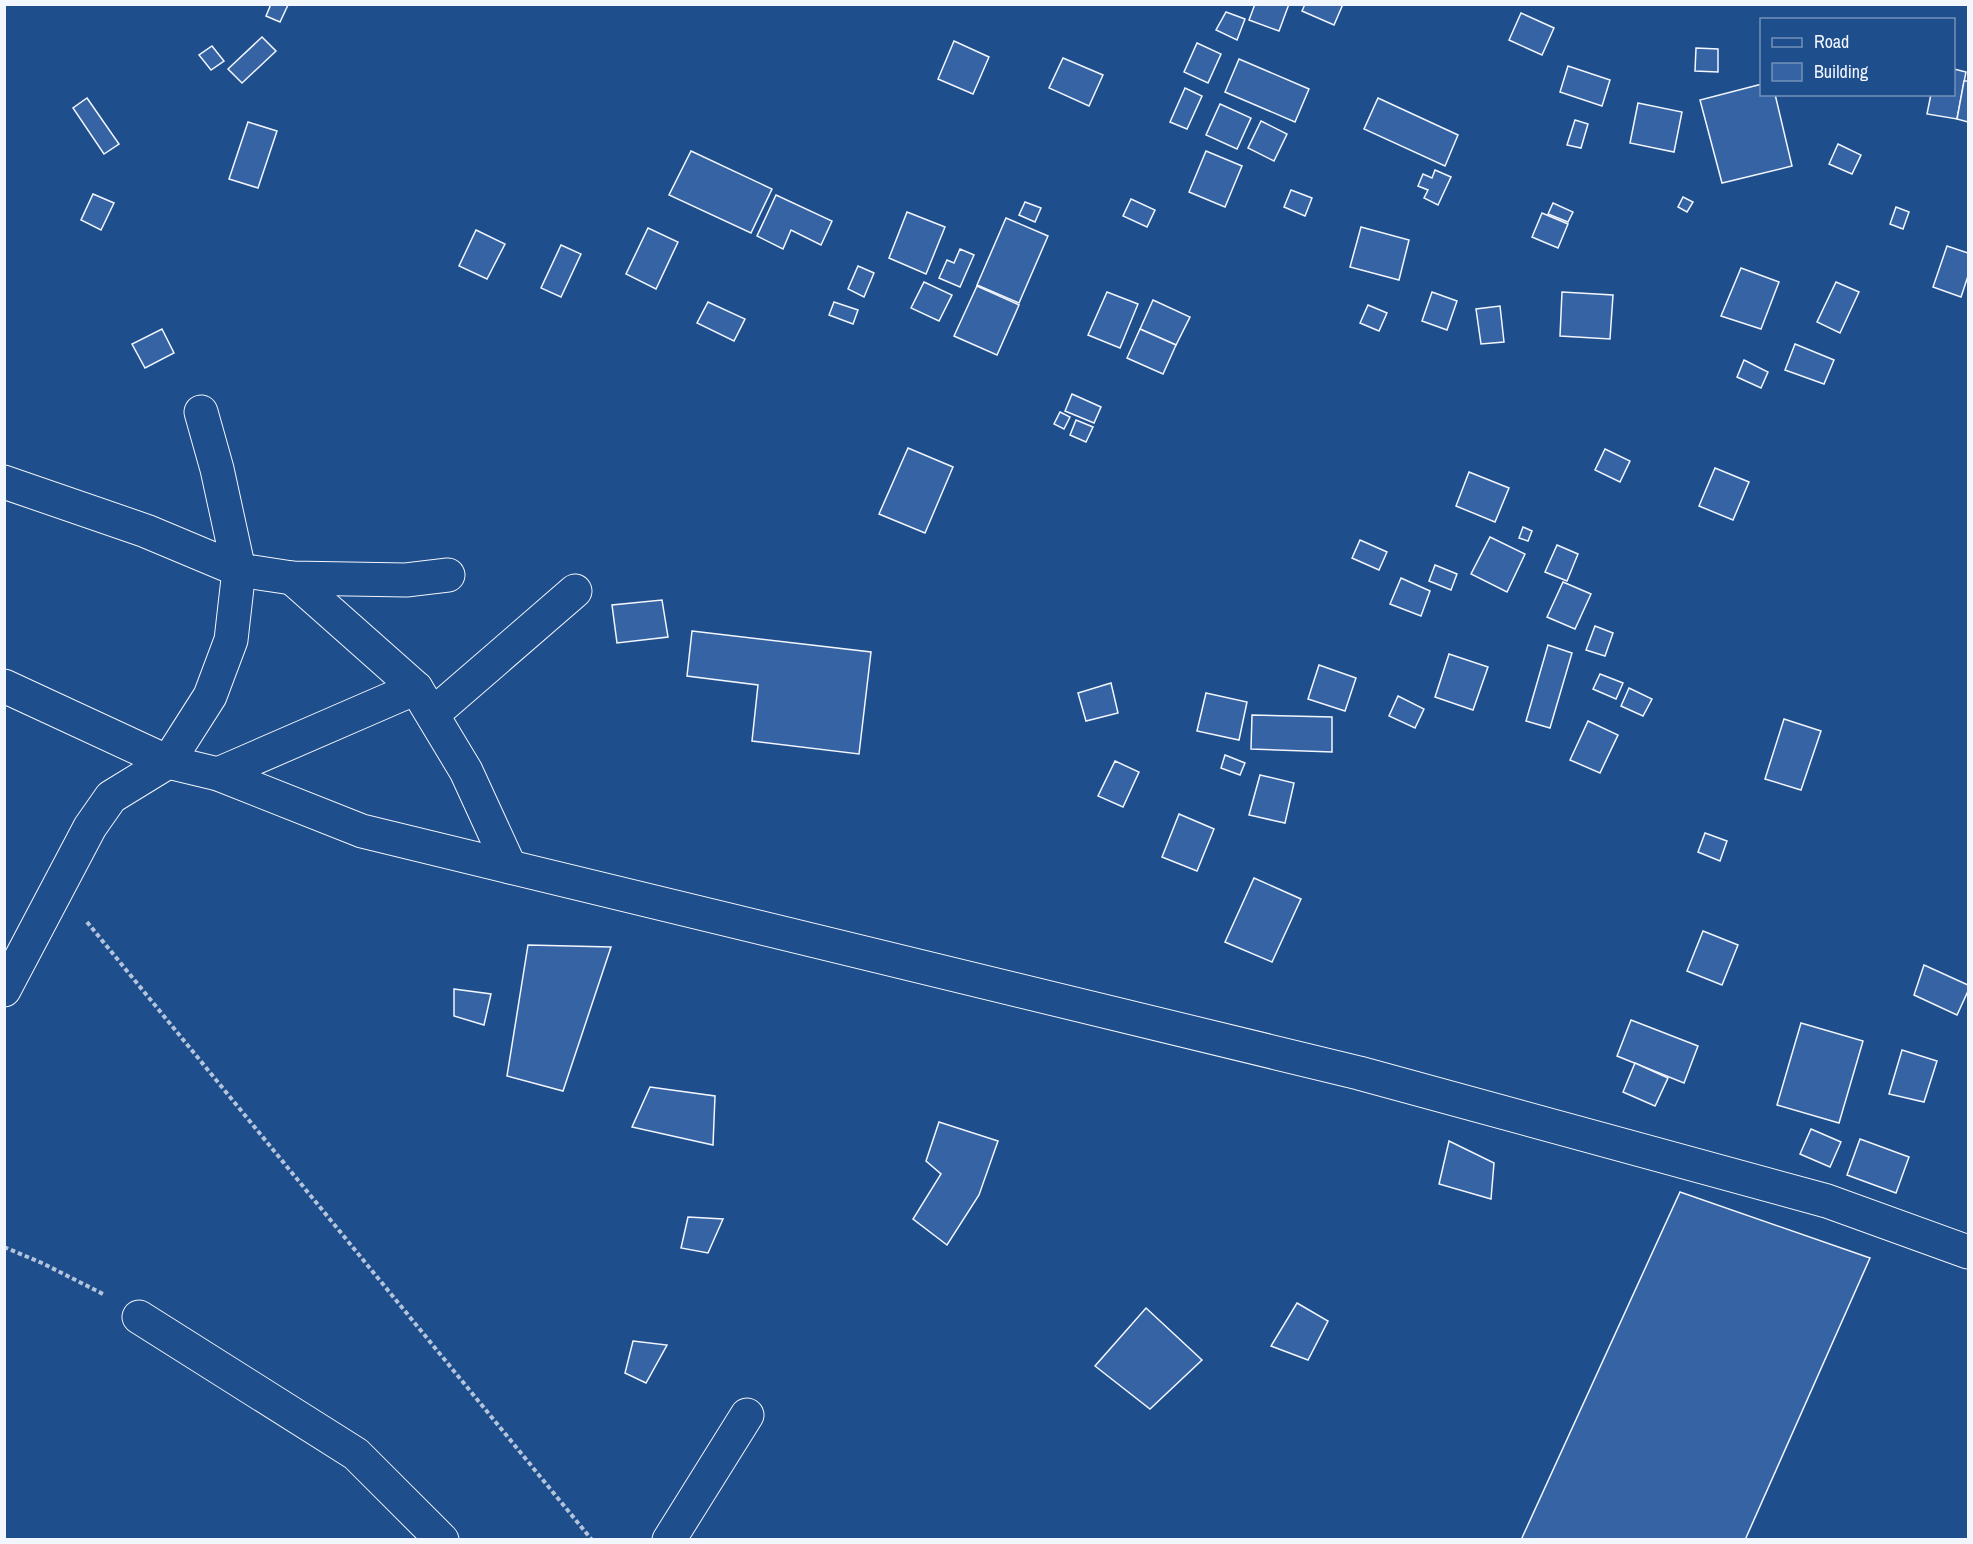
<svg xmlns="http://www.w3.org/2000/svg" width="1973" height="1544" viewBox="0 0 1973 1544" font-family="'Archivo Narrow',sans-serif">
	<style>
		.building { fill: #3563a3; stroke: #f2f6ff; stroke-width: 1.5 }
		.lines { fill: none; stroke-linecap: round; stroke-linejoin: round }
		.minor-casing { stroke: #f2f6ff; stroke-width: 35 }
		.path { stroke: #b3c4dc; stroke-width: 4; stroke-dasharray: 4.5 3; stroke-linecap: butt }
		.minor { stroke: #1f4e8c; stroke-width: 33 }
	</style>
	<rect width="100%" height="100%" fill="#1f4e8c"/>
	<g class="building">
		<path d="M 271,4 L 288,5 L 280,22 L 266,16 Z"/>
		<path d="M 1255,4 L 1289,4 L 1279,31 L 1249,20 Z"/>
		<path d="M 1305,4 L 1343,4 L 1334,25 L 1302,11 Z"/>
		<path d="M 1226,12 L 1245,19 L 1237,40 L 1216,30 Z"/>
		<path d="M 1521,13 L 1554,28 L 1542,55 L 1509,40 Z"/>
		<path d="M 262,37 L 276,51 L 242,83 L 228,69 Z"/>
		<path d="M 954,41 L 989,57 L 973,94 L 938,79 Z"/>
		<path d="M 1197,43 L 1221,54 L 1208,83 L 1184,72 Z"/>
		<path d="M 212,46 L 224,61 L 211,70 L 199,55 Z"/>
		<path d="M 1696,48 L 1718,49 L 1718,72 L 1695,71 Z"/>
		<path d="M 1063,58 L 1103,75 L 1089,106 L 1049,88 Z"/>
		<path d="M 1239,59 L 1309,89 L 1295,122 L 1225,92 Z"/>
		<path d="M 1568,66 L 1610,80 L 1602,106 L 1560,92 Z"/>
		<path d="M 1954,69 L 1966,72 L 1957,119 L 1927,114 L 1931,94 L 1954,94 Z"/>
		<path d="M 1964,81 L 1968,81 L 1968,122 L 1957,119 Z"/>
		<path d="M 1762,84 L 1762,94 L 1775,94 L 1792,166 L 1722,183 L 1700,100 Z"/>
		<path d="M 1185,88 L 1202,96 L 1187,129 L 1170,122 Z"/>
		<path d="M 87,98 L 119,144 L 104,154 L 73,108 Z"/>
		<path d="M 1378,98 L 1458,135 L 1445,166 L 1364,129 Z"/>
		<path d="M 1638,103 L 1682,112 L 1674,152 L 1630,143 Z"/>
		<path d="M 1220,104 L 1251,118 L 1237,149 L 1206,135 Z"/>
		<path d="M 1575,120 L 1588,124 L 1581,148 L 1567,145 Z"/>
		<path d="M 1261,121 L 1287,134 L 1274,161 L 1248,148 Z"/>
		<path d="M 248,122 L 277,131 L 258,188 L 229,179 Z"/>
		<path d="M 1838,144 L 1861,155 L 1852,174 L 1829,164 Z"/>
		<path d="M 691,151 L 772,189 L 751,233 L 669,195 Z"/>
		<path d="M 1206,151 L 1242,166 L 1225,207 L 1189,192 Z"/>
		<path d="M 1435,170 L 1451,177 L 1438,205 L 1424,198 L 1428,190 L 1418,186 L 1423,174 L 1432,178 Z"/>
		<path d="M 1291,190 L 1312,198 L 1305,216 L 1284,207 Z"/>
		<path d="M 93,194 L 114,203 L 101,230 L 81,220 Z"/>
		<path d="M 776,195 L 832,221 L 821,245 L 791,230 L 783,249 L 757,236 Z"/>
		<path d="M 1683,197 L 1693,202 L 1687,212 L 1678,207 Z"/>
		<path d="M 1131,199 L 1155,210 L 1147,227 L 1123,216 Z"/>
		<path d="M 1025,202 L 1041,208 L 1035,222 L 1019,215 Z"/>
		<path d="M 1553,203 L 1573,212 L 1568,222 L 1548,214 Z"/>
		<path d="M 1896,207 L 1909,212 L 1903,229 L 1890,224 Z"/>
		<path d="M 907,212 L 945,227 L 926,274 L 889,258 Z"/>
		<path d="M 1542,213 L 1568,224 L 1558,248 L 1532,237 Z"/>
		<path d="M 1006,218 L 1048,236 L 1019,303 L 977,285 Z"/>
		<path d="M 1361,227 L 1409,240 L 1399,280 L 1350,267 Z"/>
		<path d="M 648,228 L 678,242 L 656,289 L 626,274 Z"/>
		<path d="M 476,230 L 505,244 L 487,279 L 459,266 Z"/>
		<path d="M 561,245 L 581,254 L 561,297 L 541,288 Z"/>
		<path d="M 1947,246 L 1968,253 L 1968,276 L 1961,297 L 1933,287 Z"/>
		<path d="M 960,249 L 974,255 L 960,287 L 939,278 L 947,260 L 954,263 Z"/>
		<path d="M 858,266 L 874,273 L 864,297 L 848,289 Z"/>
		<path d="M 1741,268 L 1779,282 L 1761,329 L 1721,316 Z"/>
		<path d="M 924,282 L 952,295 L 939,321 L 911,308 Z"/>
		<path d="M 1836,282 L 1859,292 L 1840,333 L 1817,322 Z"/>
		<path d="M 977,286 L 1019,305 L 997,355 L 954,336 Z"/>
		<path d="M 1107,292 L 1138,304 L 1120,348 L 1088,335 Z"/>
		<path d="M 1432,292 L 1457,301 L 1447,330 L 1422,321 Z"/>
		<path d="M 1562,292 L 1613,295 L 1610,339 L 1560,336 Z"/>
		<path d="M 1153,300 L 1190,317 L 1176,345 L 1140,329 Z"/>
		<path d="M 708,302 L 745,319 L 734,341 L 697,323 Z"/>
		<path d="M 834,302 L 858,310 L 853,324 L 829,315 Z"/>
		<path d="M 1368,305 L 1387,313 L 1379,331 L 1360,323 Z"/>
		<path d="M 1500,306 L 1504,342 L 1481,344 L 1476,309 Z"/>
		<path d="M 162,329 L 174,353 L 145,368 L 132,344 Z"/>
		<path d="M 1140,329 L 1176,345 L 1163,374 L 1127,358 Z"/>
		<path d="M 1795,344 L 1834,360 L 1824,384 L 1785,370 Z"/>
		<path d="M 1744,360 L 1768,372 L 1761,388 L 1737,377 Z"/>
		<path d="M 1072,394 L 1101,407 L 1094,423 L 1065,411 Z"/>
		<path d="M 1060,412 L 1070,417 L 1064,429 L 1054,424 Z"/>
		<path d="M 1076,420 L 1093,427 L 1086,442 L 1070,435 Z"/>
		<path d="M 908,448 L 953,467 L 925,533 L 879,514 Z"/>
		<path d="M 1605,449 L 1630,461 L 1620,482 L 1595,470 Z"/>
		<path d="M 1715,468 L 1749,482 L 1733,520 L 1699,506 Z"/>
		<path d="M 1469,472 L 1509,488 L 1495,522 L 1456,506 Z"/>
		<path d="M 1523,527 L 1532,531 L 1528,541 L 1519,538 Z"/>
		<path d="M 1490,537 L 1525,554 L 1507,592 L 1471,574 Z"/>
		<path d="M 1360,540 L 1387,552 L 1379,570 L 1352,558 Z"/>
		<path d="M 1557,545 L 1578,554 L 1567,581 L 1545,572 Z"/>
		<path d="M 1435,565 L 1457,574 L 1451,590 L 1429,581 Z"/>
		<path d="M 1401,578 L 1430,591 L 1421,616 L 1390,604 Z"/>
		<path d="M 1563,582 L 1591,594 L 1575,629 L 1547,617 Z"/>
		<path d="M 662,600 L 668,637 L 617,643 L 612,605 Z"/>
		<path d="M 1595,626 L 1613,633 L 1605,656 L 1586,650 Z"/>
		<path d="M 692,631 L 871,652 L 859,754 L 752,741 L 758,685 L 687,676 Z"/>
		<path d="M 1548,645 L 1572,653 L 1550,728 L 1526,721 Z"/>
		<path d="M 1449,654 L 1488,667 L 1473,710 L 1435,697 Z"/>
		<path d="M 1319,665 L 1356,678 L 1345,711 L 1308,699 Z"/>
		<path d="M 1600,674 L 1623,683 L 1616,699 L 1593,689 Z"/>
		<path d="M 1111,683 L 1118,713 L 1086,721 L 1078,693 Z"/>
		<path d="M 1629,688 L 1652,699 L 1643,716 L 1621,706 Z"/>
		<path d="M 1206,693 L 1247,702 L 1239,740 L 1197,731 Z"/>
		<path d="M 1398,696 L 1424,709 L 1415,728 L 1389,716 Z"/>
		<path d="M 1252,715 L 1332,717 L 1332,752 L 1251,749 Z"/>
		<path d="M 1784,719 L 1821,731 L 1801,790 L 1765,779 Z"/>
		<path d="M 1588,721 L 1618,735 L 1600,773 L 1570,760 Z"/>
		<path d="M 1225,755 L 1245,763 L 1240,775 L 1221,768 Z"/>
		<path d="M 1115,761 L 1139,772 L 1123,807 L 1098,796 Z"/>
		<path d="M 1260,775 L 1294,783 L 1285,823 L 1249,815 Z"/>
		<path d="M 1179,814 L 1214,829 L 1197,871 L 1162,857 Z"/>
		<path d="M 1705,833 L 1727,841 L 1720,861 L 1698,852 Z"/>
		<path d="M 1254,878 L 1301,899 L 1272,962 L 1225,942 Z"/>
		<path d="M 1703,931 L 1738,945 L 1722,985 L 1687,971 Z"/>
		<path d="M 528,945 L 611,947 L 563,1091 L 507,1076 Z"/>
		<path d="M 1924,965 L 1968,985 L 1968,991 L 1957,1015 L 1914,995 Z"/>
		<path d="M 454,989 L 491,994 L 484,1025 L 454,1016 Z"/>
		<path d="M 1631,1020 L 1698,1046 L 1684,1083 L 1617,1056 Z"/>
		<path d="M 1801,1023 L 1863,1041 L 1839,1123 L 1777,1105 Z"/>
		<path d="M 1902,1050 L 1937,1061 L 1924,1102 L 1889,1094 Z"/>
		<path d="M 1635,1063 L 1668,1078 L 1655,1106 L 1623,1092 Z"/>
		<path d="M 650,1087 L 715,1096 L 713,1145 L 632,1127 Z"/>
		<path d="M 939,1122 L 998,1141 L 979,1195 L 947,1245 L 913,1219 L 941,1174 L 926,1161 Z"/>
		<path d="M 1811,1129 L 1841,1142 L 1830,1167 L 1800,1154 Z"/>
		<path d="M 1860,1139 L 1909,1157 L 1896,1193 L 1847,1175 Z"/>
		<path d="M 1449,1141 L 1494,1163 L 1491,1199 L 1439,1184 Z"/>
		<path d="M 1680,1192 L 1870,1258 L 1745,1540 L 1521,1540 Z"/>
		<path d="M 688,1217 L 723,1219 L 708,1253 L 681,1248 Z"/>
		<path d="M 1297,1303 L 1328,1321 L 1308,1360 L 1271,1346 Z"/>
		<path d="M 1146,1308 L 1202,1360 L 1150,1409 L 1095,1366 Z"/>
		<path d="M 633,1341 L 667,1345 L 646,1383 L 625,1373 Z"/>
	</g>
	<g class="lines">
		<defs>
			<g id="minor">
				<path d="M 4,482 L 146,531 L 239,570 L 292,578 L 406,580 L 448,575"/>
				<path d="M 292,578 L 416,688 L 466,771 L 510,867"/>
				<path d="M 4,686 L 168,762 L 218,774 L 362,831 L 1359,1073 L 1827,1201 L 1968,1252"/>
				<path d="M 433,714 L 575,591"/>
				<path d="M 218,774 L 416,688"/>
				<path d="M 4,990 L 90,827 L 111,797 L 168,762 L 210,696 L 231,640 L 239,570 L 217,469 L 201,412"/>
				<path d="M 139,1317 L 356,1454 L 442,1540"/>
				<path d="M 669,1540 L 747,1415"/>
			</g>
		</defs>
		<use href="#minor" class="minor-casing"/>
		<g class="path">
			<path d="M 87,922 L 592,1540"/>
			<path d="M 4,1247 L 42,1263 L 105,1295"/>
		</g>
		<use href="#minor" class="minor"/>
	</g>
	<rect width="1973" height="1544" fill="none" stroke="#f2f6ff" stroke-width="12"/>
	<rect x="1760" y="18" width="195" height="78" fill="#1f4e8c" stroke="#7391ba" stroke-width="1.5"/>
	<rect x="1772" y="38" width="30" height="9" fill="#1f4e8c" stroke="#7391ba" stroke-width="1.5"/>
	<text x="1814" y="48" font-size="18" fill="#f2f6ff">Road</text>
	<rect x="1772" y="63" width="30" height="18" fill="#3563a3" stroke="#7391ba" stroke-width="1.5"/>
	<text x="1814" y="78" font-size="18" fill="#f2f6ff">Building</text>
</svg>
